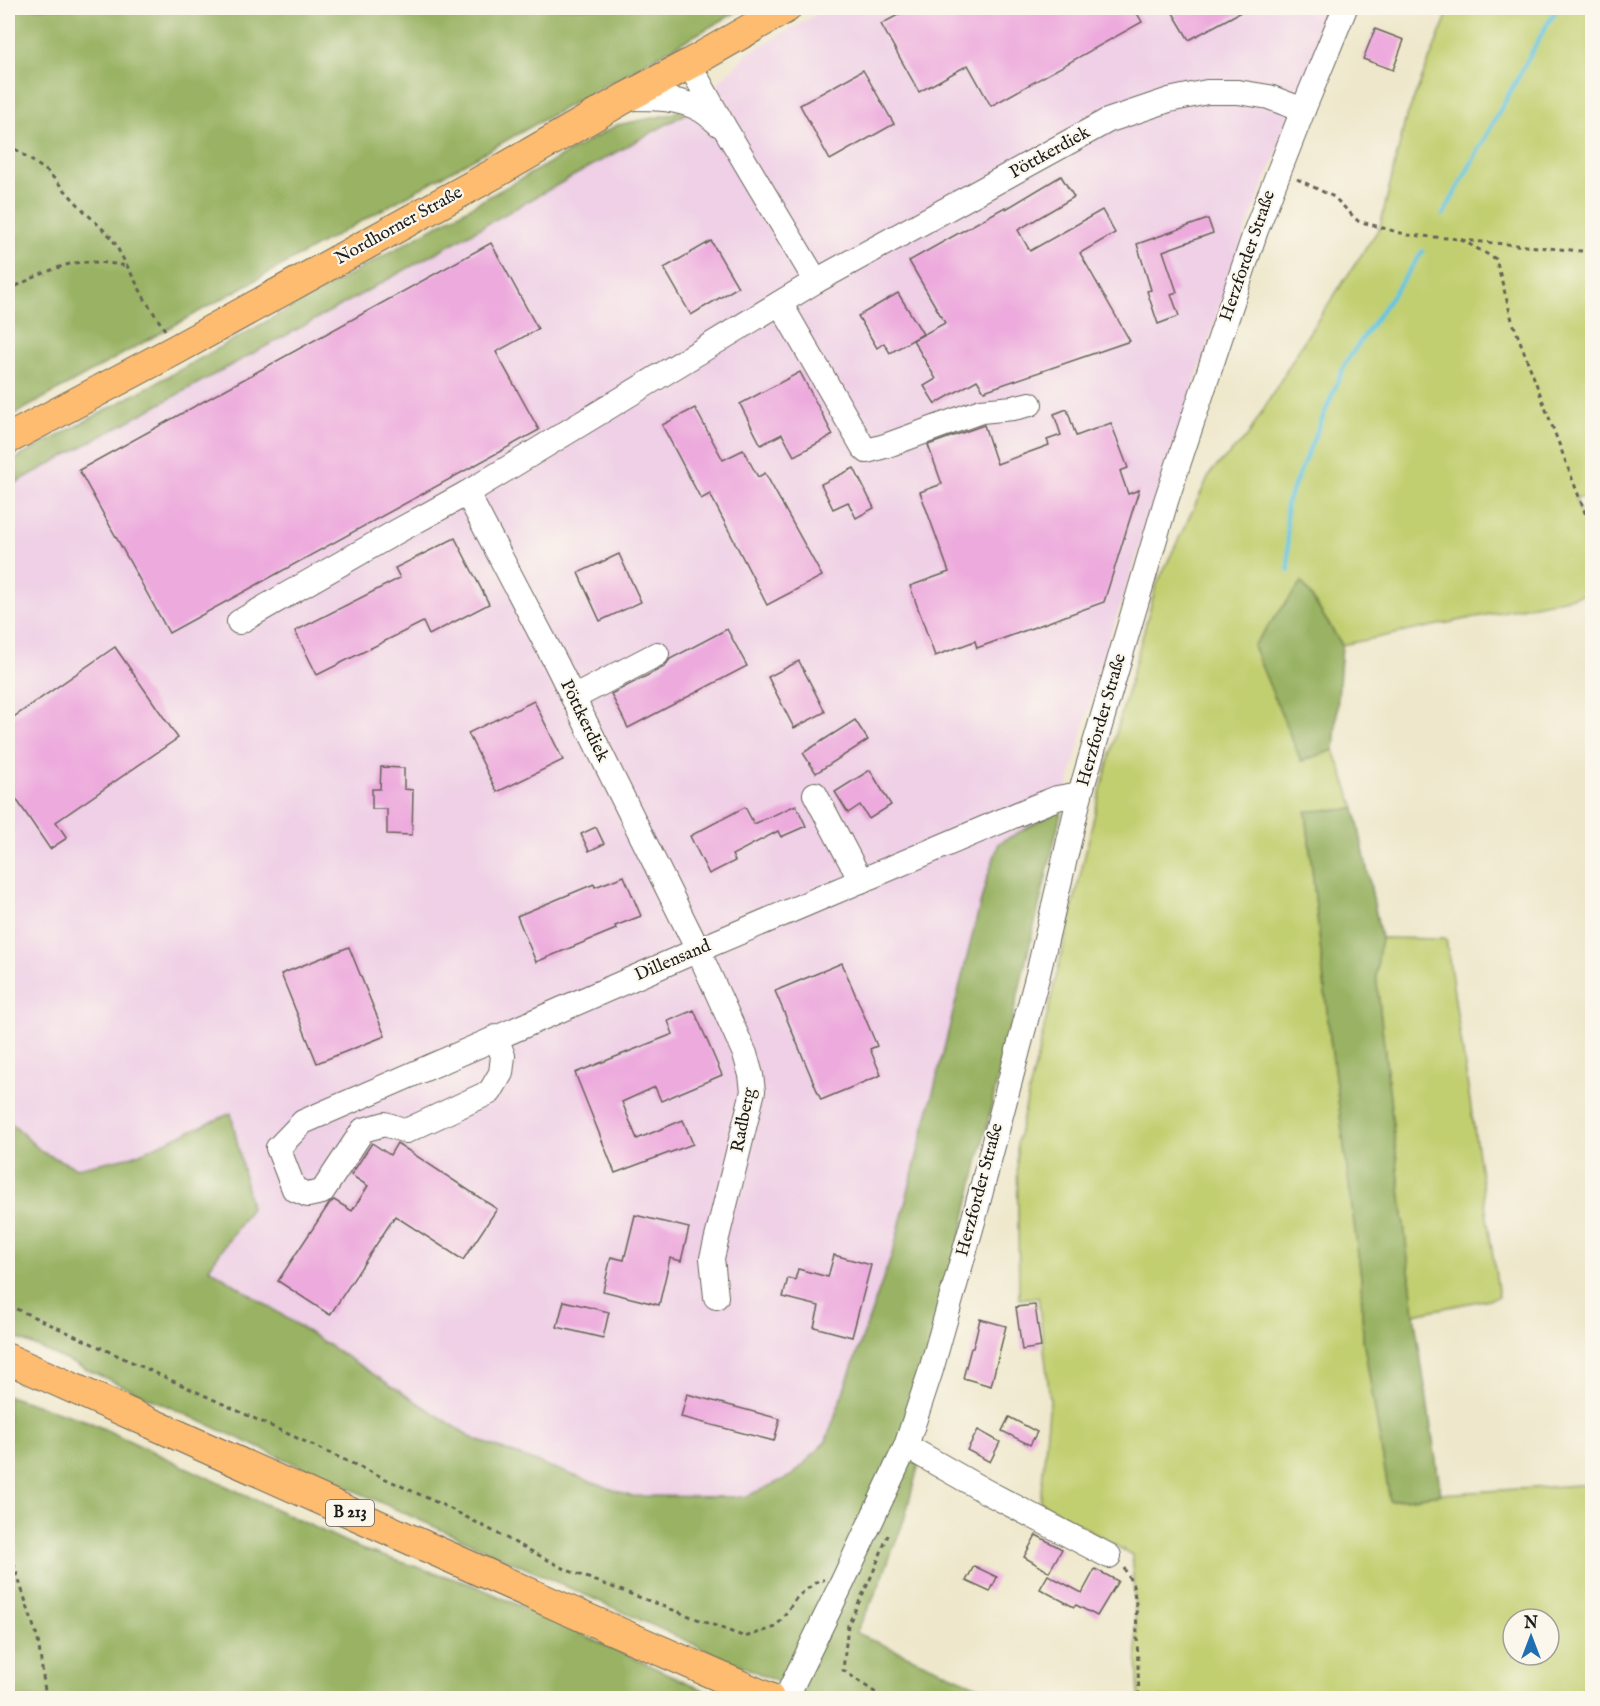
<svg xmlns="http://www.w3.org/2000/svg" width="1600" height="1706" viewBox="0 0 1600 1706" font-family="'IM FELL English',serif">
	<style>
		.built { fill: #efd0e6 }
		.green { fill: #c2cf71; stroke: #6f7646; stroke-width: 1.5; fill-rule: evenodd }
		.forest { fill: #99b263; stroke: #5a6740; stroke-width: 1.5 }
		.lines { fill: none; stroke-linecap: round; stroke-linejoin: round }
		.stream { stroke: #62c4e0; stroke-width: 4.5 }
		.building { fill: #edabdd }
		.minor-casing { stroke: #666359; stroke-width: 26 }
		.major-casing { stroke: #666359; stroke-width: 32 }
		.path { stroke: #666359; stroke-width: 3; stroke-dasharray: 4.5 4.5; stroke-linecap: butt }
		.minor { stroke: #fff; stroke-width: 24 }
		.major { stroke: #fdbc6f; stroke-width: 30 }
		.labels { text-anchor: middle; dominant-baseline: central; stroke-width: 4.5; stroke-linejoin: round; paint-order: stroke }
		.shield { fill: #fbf7ec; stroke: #5f5e5a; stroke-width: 1.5 }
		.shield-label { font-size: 16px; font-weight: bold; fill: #1c1c1c }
		.street-label { font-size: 18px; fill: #1c1c1c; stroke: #fbf7ec }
	</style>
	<rect width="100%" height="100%" fill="#fbf7ec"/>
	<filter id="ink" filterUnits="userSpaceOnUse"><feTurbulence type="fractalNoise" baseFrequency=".0167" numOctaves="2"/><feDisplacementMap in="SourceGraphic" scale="12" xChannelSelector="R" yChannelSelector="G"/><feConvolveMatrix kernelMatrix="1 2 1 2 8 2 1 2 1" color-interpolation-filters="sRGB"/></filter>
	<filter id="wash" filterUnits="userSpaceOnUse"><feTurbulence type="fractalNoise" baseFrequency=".008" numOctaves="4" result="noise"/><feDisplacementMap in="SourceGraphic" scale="24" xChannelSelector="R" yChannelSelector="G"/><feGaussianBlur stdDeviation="1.35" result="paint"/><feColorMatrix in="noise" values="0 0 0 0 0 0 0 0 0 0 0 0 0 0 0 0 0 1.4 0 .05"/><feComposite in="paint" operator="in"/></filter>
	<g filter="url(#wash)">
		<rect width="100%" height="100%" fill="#eee7cb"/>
		<path class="built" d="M 827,8 L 1334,8 L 1245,232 L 1100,666 L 1062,809 L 999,843 L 986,881 L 894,1248 L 826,1441 L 793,1475 L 745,1497 L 630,1496 L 474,1439 L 208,1267 L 251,1208 L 231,1113 L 133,1156 L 77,1168 L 42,1152 L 8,1120 L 8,487 L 351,301 L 685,114 L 750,52 Z"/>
		<g class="green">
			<path d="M 1450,8 L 1592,8 L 1592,496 L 1575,498 L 1592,546 L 1592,593 L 1342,645 L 1302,582 L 1302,761 L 1334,750 L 1355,809 L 1306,812 L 1329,1030 L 1361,1277 L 1363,1338 L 1390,1501 L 1441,1494 L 1592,1484 L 1592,1698 L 1139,1698 L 1132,1555 L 1040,1502 L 1050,1400 L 1038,1297 L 1019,1299 L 1017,1143 L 1097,804 L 1156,586 L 1211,472 L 1247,437 L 1307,336 L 1380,227 L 1405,121 ZM 1513,1619 L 1549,1619 L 1549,1655 L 1513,1655 Z"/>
			<path d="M 1381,938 L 1446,939 L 1499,1297 L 1414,1314 L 1376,974 Z"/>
		</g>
		<g class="forest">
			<path d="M 8,8 L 744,8 L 8,418 Z"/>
			<path d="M 687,106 L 685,114 L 349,301 L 8,487 L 8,463 L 185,367 L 617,125 L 672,114 Z"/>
			<path d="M 1302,582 L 1342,645 L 1334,750 L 1301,761 L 1253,646 Z"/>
			<path d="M 1062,809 L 929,1369 L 906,1446 L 921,1456 L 905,1517 L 879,1586 L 856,1633 L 1005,1698 L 813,1698 L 8,1334 L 8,1120 L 42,1152 L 77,1168 L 133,1156 L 231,1113 L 251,1208 L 209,1268 L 474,1439 L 630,1496 L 745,1497 L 793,1475 L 826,1441 L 894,1248 L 986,881 L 999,843 Z"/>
			<path d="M 1355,809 L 1381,938 L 1376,974 L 1414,1314 L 1441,1494 L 1390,1501 L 1363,1338 L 1361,1277 L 1329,1030 L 1306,811 Z"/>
			<path d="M 8,1396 L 87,1421 L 361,1549 L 476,1586 L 721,1698 L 8,1698 Z"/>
		</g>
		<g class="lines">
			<g class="stream">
				<path d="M 1443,215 L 1546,26 L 1558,8"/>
				<path d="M 1289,571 L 1286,505 L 1346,362 L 1423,251"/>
			</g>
		</g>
		<g id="blocks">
			<g class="building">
				<path d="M 911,8 L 1134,8 L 1142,22 L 991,106 L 968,65 L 919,92 L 881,24 Z"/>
				<path d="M 1170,8 L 1248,8 L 1189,40 Z"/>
				<path d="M 1375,29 L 1404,40 L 1393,70 L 1363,59 Z"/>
				<path d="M 863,70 L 894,124 L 830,160 L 800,105 Z"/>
				<path d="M 1061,176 L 1074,197 L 1018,230 L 1030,251 L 1102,210 L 1115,233 L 1080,253 L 1130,341 L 984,391 L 977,380 L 935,404 L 924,386 L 936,379 L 913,340 L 945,323 L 909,261 L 1005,207 L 1006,209 Z"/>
				<path d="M 1208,219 L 1213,233 L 1163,251 L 1177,292 L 1171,294 L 1179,316 L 1158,324 L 1147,291 L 1151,290 L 1137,244 Z"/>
				<path d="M 711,241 L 738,287 L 691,315 L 664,268 Z"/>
				<path d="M 491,243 L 538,329 L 496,352 L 539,430 L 169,633 L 79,470 Z"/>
				<path d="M 898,293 L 923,334 L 890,353 L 884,343 L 877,348 L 858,316 Z"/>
				<path d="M 800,372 L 833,435 L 794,456 L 782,434 L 761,445 L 740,404 Z"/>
				<path d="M 695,408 L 723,460 L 743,450 L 758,477 L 765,473 L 822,576 L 767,605 L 710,494 L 701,499 L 662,425 Z"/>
				<path d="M 1067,409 L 1076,436 L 1111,423 L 1128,468 L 1120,471 L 1128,494 L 1139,490 L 1104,602 L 977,648 L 975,641 L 935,656 L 910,586 L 949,572 L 920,492 L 942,484 L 928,445 L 984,425 L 997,464 L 1049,445 L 1047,440 L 1061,435 L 1054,414 Z"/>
				<path d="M 854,468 L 874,508 L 856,518 L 848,502 L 833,509 L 821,484 Z"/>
				<path d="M 455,538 L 489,604 L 429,635 L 423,622 L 317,675 L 295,631 L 400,578 L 395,568 Z"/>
				<path d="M 619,554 L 641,602 L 600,621 L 578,573 Z"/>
				<path d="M 727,629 L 747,666 L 628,728 L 611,694 L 664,667 L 670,659 Z"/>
				<path d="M 115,647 L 178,738 L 56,822 L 67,838 L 50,849 L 8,787 L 8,721 Z"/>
				<path d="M 799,661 L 825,712 L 794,728 L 768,677 Z"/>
				<path d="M 534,701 L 563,760 L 497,792 L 468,733 Z"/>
				<path d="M 855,720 L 868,740 L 816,773 L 803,753 Z"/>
				<path d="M 381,767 L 404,768 L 404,789 L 413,790 L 412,835 L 387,834 L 387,809 L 372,809 L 372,789 L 380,789 Z"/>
				<path d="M 870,770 L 891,805 L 869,819 L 860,805 L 848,813 L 835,792 Z"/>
				<path d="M 796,805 L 806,826 L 781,837 L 778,831 L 732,855 L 735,861 L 709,874 L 690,836 L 745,807 L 754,824 Z"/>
				<path d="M 596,827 L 604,844 L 589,851 L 581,834 Z"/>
				<path d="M 624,876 L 641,916 L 615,926 L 616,929 L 536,962 L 517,916 L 594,884 L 595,887 Z"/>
				<path d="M 349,947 L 385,1036 L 317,1063 L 281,974 Z"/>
				<path d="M 842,963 L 877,1046 L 870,1049 L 881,1075 L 821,1100 L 775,991 Z"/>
				<path d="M 694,1010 L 722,1075 L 661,1101 L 655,1087 L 622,1102 L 637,1139 L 683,1120 L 693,1144 L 615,1173 L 575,1073 L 673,1034 L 668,1021 Z"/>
				<path d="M 372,1143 L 390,1155 L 397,1143 L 497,1209 L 463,1260 L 395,1216 L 330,1315 L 278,1281 L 329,1204 L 334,1200 L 352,1211 L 368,1186 L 351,1175 Z"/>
				<path d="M 635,1215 L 689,1228 L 681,1261 L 670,1258 L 659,1305 L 603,1291 L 611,1257 L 624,1260 Z"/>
				<path d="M 834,1255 L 871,1265 L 852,1337 L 814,1327 L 819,1306 L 783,1297 L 788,1278 L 795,1280 L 798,1269 L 828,1277 Z"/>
				<path d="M 564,1301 L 609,1312 L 603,1338 L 557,1327 Z"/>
				<path d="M 1035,1305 L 1041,1347 L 1022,1350 L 1016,1307 Z"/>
				<path d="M 980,1319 L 1006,1326 L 991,1386 L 963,1378 L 971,1348 L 973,1348 Z"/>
				<path d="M 687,1394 L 780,1419 L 774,1441 L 681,1417 Z"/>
				<path d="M 1009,1417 L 1037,1432 L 1030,1445 L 1002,1431 Z"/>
				<path d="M 978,1430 L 1000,1442 L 990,1462 L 967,1450 Z"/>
				<path d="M 1036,1535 L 1062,1549 L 1049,1572 L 1024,1557 Z"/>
				<path d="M 974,1566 L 997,1577 L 990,1592 L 966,1581 Z"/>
				<path d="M 1095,1569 L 1118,1581 L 1097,1616 L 1076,1605 L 1074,1607 L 1040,1589 L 1048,1575 L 1082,1593 Z"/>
			</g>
		</g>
	</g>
	<g filter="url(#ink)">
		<use href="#blocks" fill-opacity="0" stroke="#666359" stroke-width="1.5"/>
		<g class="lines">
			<defs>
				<g id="minor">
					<path d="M 689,64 L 726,130 L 816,281"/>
					<path d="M 625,98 C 651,98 678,97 701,110 C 708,114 714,120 720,125"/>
					<path d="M 780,303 L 863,447 L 867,451 L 885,446 L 981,411 L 1013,408 L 1030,404"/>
					<path d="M 239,622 L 396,532 L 467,493"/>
					<path d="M 573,698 L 657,654"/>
					<path d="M 815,794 L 861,881"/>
					<path d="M 496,1037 L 503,1056 L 501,1073 L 490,1092 L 406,1131 L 385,1124 L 363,1130 L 322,1192 L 308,1195 L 294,1189 L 278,1148 L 303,1122 L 698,950 L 1032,808 L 1057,798 L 1080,794"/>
					<path d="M 716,1297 L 712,1258 L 753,1091 L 751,1075 L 745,1054 L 698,950 L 556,663 L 467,493 L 816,281 L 1107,121 L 1169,100 L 1207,92 L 1238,92 L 1269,97 L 1303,110"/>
					<path d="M 906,1446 L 985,1491 L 1109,1556"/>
					<path d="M 786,1698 L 843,1581 L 906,1446 L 931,1370 L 974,1218 L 1038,974 L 1080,794 L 1166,501 L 1256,230 L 1303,110 L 1345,8"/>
				</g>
				<g id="major">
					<path d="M 8,439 L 177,349 L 499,171 L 625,98 L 689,64 L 786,8"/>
					<path d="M 8,1359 L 563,1608 L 769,1698"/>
				</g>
			</defs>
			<use href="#minor" class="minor-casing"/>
			<use href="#major" class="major-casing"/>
			<g class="path">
				<path d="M 809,11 L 816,8"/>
				<path d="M 8,144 L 48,172 L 85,212 L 112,238 L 146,301 L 165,330"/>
				<path d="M 1297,179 L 1334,197 L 1358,221 L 1408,235 L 1460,239 L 1496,259 L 1512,320 L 1592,531"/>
				<path d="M 1461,240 L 1592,252"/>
				<path d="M 8,290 C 25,282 42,273 60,267 C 80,259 105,262 126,266"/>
				<path d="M 8,1305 L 449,1508 L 567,1570 L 745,1637 L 776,1627 L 797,1597 L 819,1580 L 824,1580"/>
				<path d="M 8,1546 L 38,1640 L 46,1698"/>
				<path d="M 1124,1568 L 1133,1585 L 1136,1604 L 1139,1698"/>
				<path d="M 883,1698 L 843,1670 L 848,1625 L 872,1575 L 888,1535"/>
			</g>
			<use href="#minor" class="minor"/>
			<use href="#major" class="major"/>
		</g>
	</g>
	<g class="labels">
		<rect class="shield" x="326" y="1500" width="48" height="26" rx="4.5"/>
		<g class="shield-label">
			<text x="350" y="1513">B 213</text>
		</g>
		<g class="street-label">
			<text transform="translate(1050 153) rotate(-29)">Pöttkerdiek</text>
			<text transform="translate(399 226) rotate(-29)">Nordhorner Straße</text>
			<text transform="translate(1248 256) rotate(-71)">Herzforder Straße</text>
			<text transform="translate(1102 720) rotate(-74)">Herzforder Straße</text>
			<text transform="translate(584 721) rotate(64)">Pöttkerdiek</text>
			<text transform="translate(673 961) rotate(-23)">Dillensand</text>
			<text transform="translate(744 1120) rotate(-79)">Radberg</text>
			<text transform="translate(980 1190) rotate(-75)">Herzforder Straße</text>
		</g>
	</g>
	<rect width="1600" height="1706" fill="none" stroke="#fbf7ec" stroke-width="30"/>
	<g transform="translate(1531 1637)"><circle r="28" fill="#fbf7ec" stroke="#a29f99" stroke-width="1.5"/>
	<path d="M0-4.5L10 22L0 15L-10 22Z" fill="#1f6fb2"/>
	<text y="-9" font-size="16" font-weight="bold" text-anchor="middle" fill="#1c1c1c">N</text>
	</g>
</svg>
